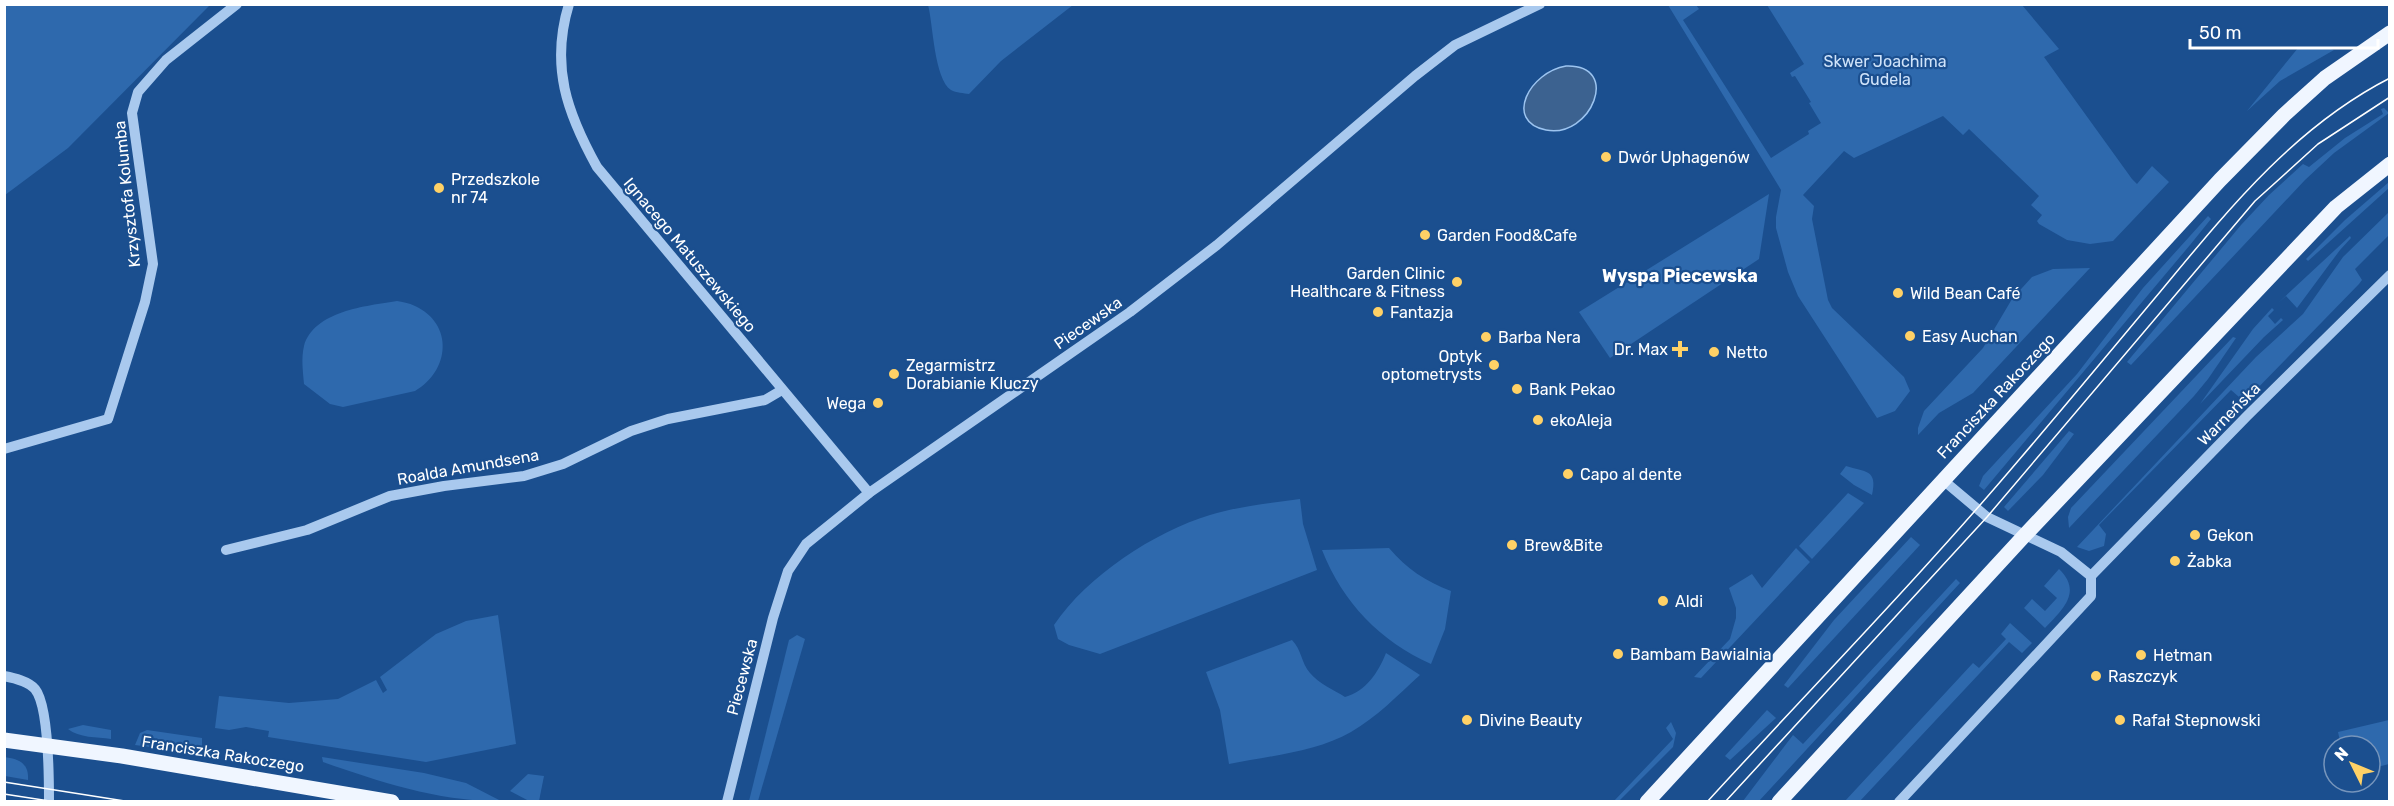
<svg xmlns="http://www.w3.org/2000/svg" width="2394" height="806" viewBox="0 0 2394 806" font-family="Rubik,sans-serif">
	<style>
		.green { fill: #2e69ad }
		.water { fill: #3c6290; stroke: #9cc4f0; stroke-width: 1.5 }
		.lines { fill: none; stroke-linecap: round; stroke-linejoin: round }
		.minor { stroke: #a9c9ee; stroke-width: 10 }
		.major { stroke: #f0f6ff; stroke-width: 15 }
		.tram { stroke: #fff; stroke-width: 1.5 }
		.poi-dot { fill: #ffd166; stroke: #1b4f8f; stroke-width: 2 }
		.labels { text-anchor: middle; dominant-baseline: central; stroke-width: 4.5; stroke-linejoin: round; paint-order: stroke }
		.park-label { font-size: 16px; fill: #cfe3fa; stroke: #1b4f8f }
		.poi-label { font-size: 16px; fill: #fff; stroke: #1b4f8f; text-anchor: start }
		.street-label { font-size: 16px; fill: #fff; stroke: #1b4f8f }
		.neighbourhood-label { font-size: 18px; font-weight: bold; fill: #fff; stroke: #1b4f8f }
	</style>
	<rect width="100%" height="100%" fill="#1b4f8f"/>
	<g class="green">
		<path d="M 5,4 L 210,4 L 210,5 L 68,148 L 5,195 Z"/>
		<path d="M 928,5 L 928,4 L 1073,5 L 1001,61 L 969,94 C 964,93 956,93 951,90 C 934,79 933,23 928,5 Z"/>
		<path d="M 1668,5 L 1696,5 L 1699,9 L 1683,20 L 1771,158 L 1809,134 L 1808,131 L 1821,123 L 1809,103 L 1811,102 L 1795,76 L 1792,77 L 1790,73 L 1804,64 L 1767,5 L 2022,5 L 2059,49 L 2044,57 L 2132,179 L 2137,184 L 2152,166 L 2169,182 L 2113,241 L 2090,244 L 2067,240 L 2039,224 L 2037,221 L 2042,215 L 2031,205 L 2039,196 L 1969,129 L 1963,135 L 1943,116 L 1854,158 L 1844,151 L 1803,195 L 1814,206 L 1812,219 L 1828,300 L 1832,308 L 1904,377 L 1910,391 L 1895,411 L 1877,418 L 1798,296 L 1788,272 L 1776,228 L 1776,217 L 1781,190 Z"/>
		<path d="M 2324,47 L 2334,50 L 2280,81 L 2247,111 L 2298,48 Z"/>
		<path d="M 2384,108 L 2389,113 L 2334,153 L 2305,180 L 2131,365 L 2127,362 L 2241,225 L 2269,195 L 2303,164 L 2309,167 L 2345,138 L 2383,114 L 2381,109 Z"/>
		<path d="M 2389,182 L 2389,188 L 2308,261 L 2306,259 L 2345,220 Z"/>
		<path d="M 1769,194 L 1759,259 L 1610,358 L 1579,312 Z"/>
		<path d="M 2389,212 L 2389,235 L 2355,269 L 2362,280 L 2359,284 L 2248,398 L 2239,397 L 2231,390 L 2099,525 L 2106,534 L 2104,546 L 2089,551 L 2077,547 L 2256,357 L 2303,314 L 2343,257 Z"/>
		<path d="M 2208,216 L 2211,219 L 2190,245 L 1984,490 L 1979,486 L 1983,476 L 2077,374 L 2143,288 Z"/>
		<path d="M 2350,236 L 2351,238 L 2340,250 L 2297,308 L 2286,296 L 2277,304 Z"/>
		<path d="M 2090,268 L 1973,393 L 1939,413 L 1918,435 L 1918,428 L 1924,411 L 1983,348 L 2012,299 L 2032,277 L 2053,269 Z"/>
		<path d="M 397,301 C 402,302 409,303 415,306 C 454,324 450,371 415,391 L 343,407 L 330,404 L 304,384 C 303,371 301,359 304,346 C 314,311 366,306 397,301 Z"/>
		<path d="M 2272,308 L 2274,310 L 2268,316 L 2275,324 L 2281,318 L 2283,320 L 2264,337 L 2200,404 L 2253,329 Z"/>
		<path d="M 2233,337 L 2236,338 L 2208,379 L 2194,396 L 2069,528 L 2068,517 L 2071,508 Z"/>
		<path d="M 2069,431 L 2074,434 L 2043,475 L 2008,511 L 2004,507 Z"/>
		<path d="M 1846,466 C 1865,472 1878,469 1872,495 L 1854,485 L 1840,474 Z"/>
		<path d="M 1848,493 L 1864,503 L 1812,559 L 1799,546 Z"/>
		<path d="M 1300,499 L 1303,524 L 1317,570 L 1100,654 L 1069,645 L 1058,639 L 1054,625 C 1087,576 1154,532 1210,515 C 1239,506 1270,503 1300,499 Z"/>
		<path d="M 1911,537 L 1920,545 L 1788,688 L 1784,685 L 1834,620 Z"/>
		<path d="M 1389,548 C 1407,569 1425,581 1451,591 L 1445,629 L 1431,664 C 1380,641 1343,603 1322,550 Z"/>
		<path d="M 1796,548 L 1810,562 L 1701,678 L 1694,677 L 1730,639 L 1736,618 L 1736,608 L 1729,588 L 1752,574 L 1762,588 Z"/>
		<path d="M 2059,569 C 2083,592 2062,610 2045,628 L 2024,608 L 2032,599 L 2045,611 L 2057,598 L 2044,586 Z"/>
		<path d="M 1956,579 L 1960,583 L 1759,801 L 1743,801 L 1793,735 L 1803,744 Z"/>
		<path d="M 498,615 L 516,744 L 426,762 L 268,737 L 269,731 L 246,727 L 229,730 L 215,728 L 219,696 L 289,703 L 338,699 L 376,680 L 383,693 L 387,690 L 380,677 L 436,634 L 466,621 Z"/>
		<path d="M 2010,623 L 2032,643 L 2022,653 L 2009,642 L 1860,801 L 1845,801 L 1973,663 L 1979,668 L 2006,639 L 2001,634 Z"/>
		<path d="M 797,635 L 805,639 L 758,801 L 749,801 L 789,640 Z"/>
		<path d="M 1292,640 C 1302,650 1301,663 1310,673 C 1318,683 1334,690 1345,697 C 1366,691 1378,673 1386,653 L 1420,675 C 1398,695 1377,717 1351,732 C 1316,752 1269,756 1229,764 L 1220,710 L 1206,672 Z"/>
		<path d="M 1767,710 L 1776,718 L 1730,760 L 1725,756 Z"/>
		<path d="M 2389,720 L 2389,764 L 2370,769 L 2370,746 L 2341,746 L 2338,732 Z"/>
		<path d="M 1671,722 L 1676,733 L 1673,747 L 1619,801 L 1614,801 L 1673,739 L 1666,728 Z"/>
		<path d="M 83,725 L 111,730 L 111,739 C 97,737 79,738 68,729 Z"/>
		<path d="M 147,730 L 202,738 L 202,746 L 165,749 L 135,745 L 140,733 Z"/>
		<path d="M 4,757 C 19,759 29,763 28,780 L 5,776 Z"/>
		<path d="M 322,757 L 424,773 L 466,783 L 501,801 C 440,802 380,782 323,762 Z"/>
		<path d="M 528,774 L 544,776 L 539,801 L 529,801 L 510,791 Z"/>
	</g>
	<path class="water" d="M 1566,66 C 1622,64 1591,139 1546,130 C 1503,121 1530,72 1566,66 Z"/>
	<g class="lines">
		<g class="minor">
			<path d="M 569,4 C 550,66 567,113 597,167 L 869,493"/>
			<path d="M 4,449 L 108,419 L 145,302 L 153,264 L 132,113 L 138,92 L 166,60 L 237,4"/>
			<path d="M 1943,480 L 1987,517 L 2061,552 L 2091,576"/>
			<path d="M 226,550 L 307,530 L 390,496 L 444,486 L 524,476 L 563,464 L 631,431 L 668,419 L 765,400 L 782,390"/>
			<path d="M 4,676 C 14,678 28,681 35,689 C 49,706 49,778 49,802"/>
			<path d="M 727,802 L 773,618 L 788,571 L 806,544 L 869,493 L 1130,312 L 1217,245 L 1415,76 L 1455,45 L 1540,4"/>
			<path d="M 1899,802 L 2091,596 L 2091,576 L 2247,416 L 2390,275"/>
		</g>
		<g class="major">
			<path d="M 4,740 L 122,756 L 392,802"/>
			<path d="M 1647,802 L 2220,180 L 2284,115 L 2325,78 L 2390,33"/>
			<path d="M 1779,802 L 2024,536 L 2336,207 L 2390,164"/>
		</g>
		<g class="tram">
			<path d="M 4,782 L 131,802"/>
			<path d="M 4,794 L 56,802"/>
			<path d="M 1707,802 C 1811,688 1919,578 2018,461 C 2066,405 2113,348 2160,292 C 2227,211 2294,127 2390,78"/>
			<path d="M 1725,802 L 1987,517 L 2255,201 L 2318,144 L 2390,97"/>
		</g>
	</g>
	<g class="poi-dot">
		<circle cx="1606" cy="157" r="6"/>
		<circle cx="439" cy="188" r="6"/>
		<circle cx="1425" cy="235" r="6"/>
		<circle cx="1457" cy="282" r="6"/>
		<circle cx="1898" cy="293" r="6"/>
		<circle cx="1378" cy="312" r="6"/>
		<circle cx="1910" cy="336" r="6"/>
		<circle cx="1486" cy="337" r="6"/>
		<path d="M1677 340h6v6h6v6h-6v6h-6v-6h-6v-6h6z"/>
		<circle cx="1714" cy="352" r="6"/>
		<circle cx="1494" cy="365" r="6"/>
		<circle cx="894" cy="374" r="6"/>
		<circle cx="1517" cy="389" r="6"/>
		<circle cx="878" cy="403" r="6"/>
		<circle cx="1538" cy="420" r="6"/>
		<circle cx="1568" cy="474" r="6"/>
		<circle cx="2195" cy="535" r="6"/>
		<circle cx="1512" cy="545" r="6"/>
		<circle cx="2175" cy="561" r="6"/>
		<circle cx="1663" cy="601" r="6"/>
		<circle cx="1618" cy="654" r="6"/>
		<circle cx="2141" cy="655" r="6"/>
		<circle cx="2096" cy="676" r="6"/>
		<circle cx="1467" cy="720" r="6"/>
		<circle cx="2120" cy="720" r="6"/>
	</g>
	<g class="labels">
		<g class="park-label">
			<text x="1885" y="61">Skwer Joachima<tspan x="1885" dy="18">Gudela</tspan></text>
		</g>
		<g class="poi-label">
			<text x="1618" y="157">Dwór Uphagenów</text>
			<text x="451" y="179">Przedszkole<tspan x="451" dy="18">nr 74</tspan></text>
			<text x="1437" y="235">Garden Food&amp;Cafe</text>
			<text x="1445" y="273" text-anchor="end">Garden Clinic<tspan x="1445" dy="18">Healthcare &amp; Fitness</tspan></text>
			<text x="1910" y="293">Wild Bean Café</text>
			<text x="1390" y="312">Fantazja</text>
			<text x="1922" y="336">Easy Auchan</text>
			<text x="1498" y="337">Barba Nera</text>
			<text x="1668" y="349" text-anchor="end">Dr. Max</text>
			<text x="1726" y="352">Netto</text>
			<text x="1482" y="356" text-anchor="end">Optyk<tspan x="1482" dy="18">optometrysts</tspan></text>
			<text x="906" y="365">Zegarmistrz<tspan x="906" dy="18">Dorabianie Kluczy</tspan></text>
			<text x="1529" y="389">Bank Pekao</text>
			<text x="866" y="403" text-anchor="end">Wega</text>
			<text x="1550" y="420">ekoAleja</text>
			<text x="1580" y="474">Capo al dente</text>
			<text x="2207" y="535">Gekon</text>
			<text x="1524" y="545">Brew&amp;Bite</text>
			<text x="2187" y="561">Żabka</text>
			<text x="1675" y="601">Aldi</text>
			<text x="1630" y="654">Bambam Bawialnia</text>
			<text x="2153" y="655">Hetman</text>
			<text x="2108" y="676">Raszczyk</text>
			<text x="1479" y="720">Divine Beauty</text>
			<text x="2132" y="720">Rafał Stepnowski</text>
		</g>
		<g class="street-label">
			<text transform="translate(127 194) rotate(-96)">Krzysztofa Kolumba</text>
			<text transform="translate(690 255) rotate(50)">Ignacego Matuszewskiego</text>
			<text transform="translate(1088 323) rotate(-35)">Piecewska</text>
			<text transform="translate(1996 396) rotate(-47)">Franciszka Rakoczego</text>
			<text transform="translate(2229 414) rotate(-45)">Warneńska</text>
			<text transform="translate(468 467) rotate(-10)">Roalda Amundsena</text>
			<text transform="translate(742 677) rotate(-75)">Piecewska</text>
			<text transform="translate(223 754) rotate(9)">Franciszka Rakoczego</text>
		</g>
		<g class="neighbourhood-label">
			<text x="1680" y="276">Wyspa Piecewska</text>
		</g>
	</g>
	<rect width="2394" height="806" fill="none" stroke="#ffffff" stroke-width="12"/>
	<g transform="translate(2352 764) rotate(313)"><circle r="28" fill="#1b4f8f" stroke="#7695bc" stroke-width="1.5"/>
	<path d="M0-4.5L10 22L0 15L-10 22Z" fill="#ffd166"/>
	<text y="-9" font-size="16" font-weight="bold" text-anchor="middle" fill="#ffffff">N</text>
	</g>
	<path d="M2190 39v9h188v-9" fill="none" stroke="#ffffff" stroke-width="3"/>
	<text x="2199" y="39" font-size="18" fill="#ffffff" stroke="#1b4f8f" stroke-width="4.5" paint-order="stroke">50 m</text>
</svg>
